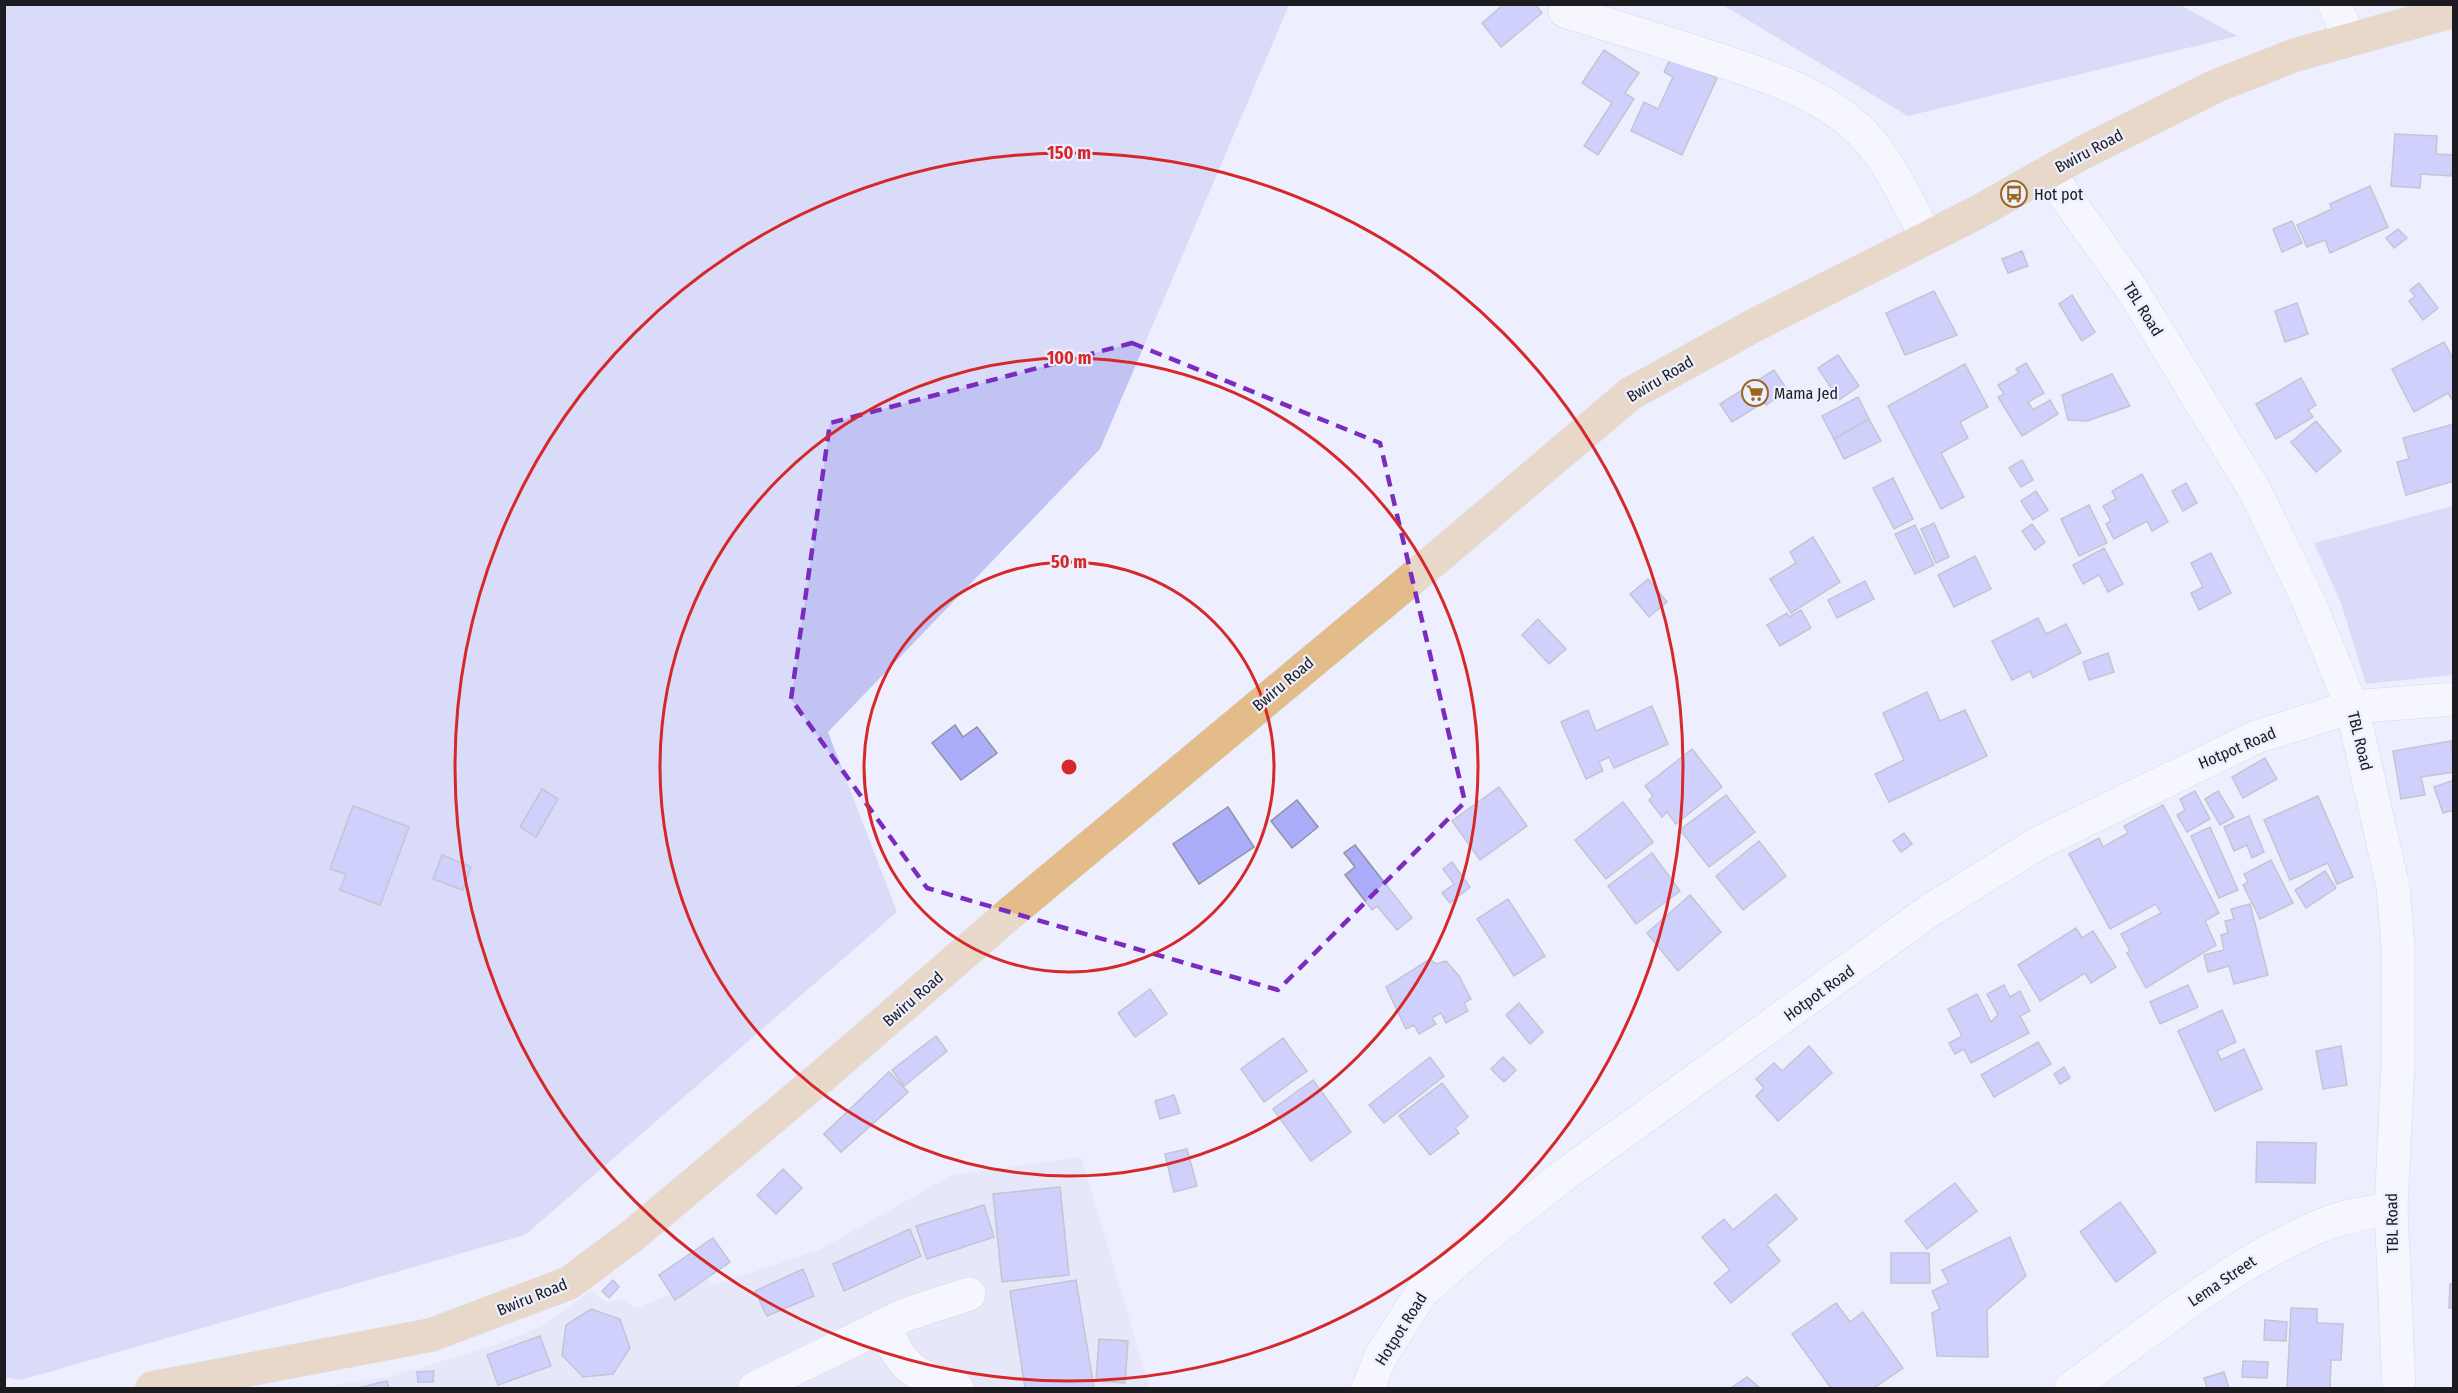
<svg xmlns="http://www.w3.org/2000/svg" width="2458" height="1393" viewBox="0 0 2458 1393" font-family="'Fira Sans Condensed',sans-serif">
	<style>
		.built { fill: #dddff4 }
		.green { fill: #c1c4f3 }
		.building { fill: #abadfa; stroke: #9192a0; stroke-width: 1.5 }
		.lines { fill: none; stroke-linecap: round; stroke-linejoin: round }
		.minor-casing { stroke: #bfc0cf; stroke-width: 34 }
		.major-casing { stroke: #d1d1d2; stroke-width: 34 }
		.minor { stroke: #fff; stroke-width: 33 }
		.major { stroke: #e3bc89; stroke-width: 33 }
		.marked { fill: none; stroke: #7b2cbf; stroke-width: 4.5; stroke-dasharray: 12 8; stroke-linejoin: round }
		.ring { fill: none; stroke: #d62828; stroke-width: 3 }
		.labels { text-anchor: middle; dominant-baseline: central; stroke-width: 4.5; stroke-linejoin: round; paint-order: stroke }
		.street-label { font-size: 16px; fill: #1b1b20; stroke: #edeefe }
		.poi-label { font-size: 16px; fill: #1b1b20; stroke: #edeefe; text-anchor: start }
		.centre { fill: #d62828; stroke: #edeefe; stroke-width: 3 }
		.ring-label { font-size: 18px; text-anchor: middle; font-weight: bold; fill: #d62828; stroke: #edeefe; stroke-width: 4.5; stroke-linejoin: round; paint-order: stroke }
	</style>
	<rect width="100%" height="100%" fill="#edeefe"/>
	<path class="built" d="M 1081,1157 L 1150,1388 L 315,1388 L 390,1377 L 498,1344 L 543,1326 L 591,1290 L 605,1302 L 624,1300 L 637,1308 L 708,1279 L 713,1286 L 821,1249 L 952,1175 Z"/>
	<g class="green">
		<path d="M 4,5 L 1289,5 L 1100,449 L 828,732 L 897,912 L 525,1235 L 21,1380 L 4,1377 Z"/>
		<path d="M 1723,5 L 2180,5 L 2237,36 L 1908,116 Z"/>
		<path d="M 2453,506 L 2453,675 L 2366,684 L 2341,603 L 2314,543 Z"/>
	</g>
	<g class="building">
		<path d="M 1504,4 L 1535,4 L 1542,13 L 1501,47 L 1482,23 Z"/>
		<path d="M 1604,50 L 1639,73 L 1625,93 L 1634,99 L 1598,155 L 1584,146 L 1612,103 L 1582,83 Z"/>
		<path d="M 1671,57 L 1717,78 L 1682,155 L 1631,131 L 1644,102 L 1658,109 L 1673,77 L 1664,72 Z"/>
		<path d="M 2395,134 L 2437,136 L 2436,154 L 2453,155 L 2452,176 L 2421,174 L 2420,188 L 2391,186 Z"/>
		<path d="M 2370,186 L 2388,227 L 2330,253 L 2325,240 L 2307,247 L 2297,225 L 2332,209 L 2330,204 Z"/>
		<path d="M 2292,221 L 2302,243 L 2282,252 L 2273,229 Z"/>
		<path d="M 2398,229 L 2407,238 L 2394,248 L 2386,238 Z"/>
		<path d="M 2022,251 L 2028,266 L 2008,273 L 2002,259 Z"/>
		<path d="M 2419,283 L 2438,308 L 2423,320 L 2409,301 L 2415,296 L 2410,290 Z"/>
		<path d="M 1934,291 L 1957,335 L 1905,355 L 1886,313 Z"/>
		<path d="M 2072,295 L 2095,332 L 2082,341 L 2059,304 Z"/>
		<path d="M 2297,303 L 2308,334 L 2285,342 L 2275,311 Z"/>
		<path d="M 2444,342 L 2454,360 L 2454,403 L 2448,393 L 2414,412 L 2392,369 Z"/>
		<path d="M 1838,355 L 1859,386 L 1839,400 L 1818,368 Z"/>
		<path d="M 2026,363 L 2044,393 L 2028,402 L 2033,410 L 2050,400 L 2058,414 L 2022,436 L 1998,397 L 2004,394 L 1998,385 L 2019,373 L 2016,369 Z"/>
		<path d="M 1965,364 L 1988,407 L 1960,422 L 1968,438 L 1941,453 L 1964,497 L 1941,509 L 1888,406 Z"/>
		<path d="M 1774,370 L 1788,391 L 1766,405 L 1764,402 L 1732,422 L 1720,404 Z"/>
		<path d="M 2112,374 L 2130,406 L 2087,421 L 2068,420 L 2062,395 Z"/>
		<path d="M 2301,378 L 2316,405 L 2308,410 L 2313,417 L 2276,439 L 2256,404 Z"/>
		<path d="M 1858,397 L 1869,419 L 1834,439 L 1822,416 Z"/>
		<path d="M 1869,419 L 1881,441 L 1844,459 L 1834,439 Z"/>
		<path d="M 2316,421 L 2341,451 L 2316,472 L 2291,442 Z"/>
		<path d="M 2454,424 L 2454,481 L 2406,495 L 2397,462 L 2409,459 L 2403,438 Z"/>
		<path d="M 2022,460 L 2033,480 L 2021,487 L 2009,468 Z"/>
		<path d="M 2142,474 L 2168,522 L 2152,531 L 2147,521 L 2114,539 L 2106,524 L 2111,521 L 2103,506 L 2116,499 L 2112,491 Z"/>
		<path d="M 1893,478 L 1913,519 L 1894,529 L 1873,488 Z"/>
		<path d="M 2186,483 L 2197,503 L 2183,511 L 2172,491 Z"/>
		<path d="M 2036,491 L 2048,510 L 2033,520 L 2021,501 Z"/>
		<path d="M 2089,505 L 2107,543 L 2079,556 L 2061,519 Z"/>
		<path d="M 1934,523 L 1949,557 L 1936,563 L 1921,529 Z"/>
		<path d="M 2032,524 L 2045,542 L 2035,550 L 2022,531 Z"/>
		<path d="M 1915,525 L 1934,565 L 1915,574 L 1895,534 Z"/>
		<path d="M 1813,537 L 1840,582 L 1791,613 L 1770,579 L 1796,563 L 1790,552 Z"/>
		<path d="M 2104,548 L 2123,584 L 2108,592 L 2099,575 L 2083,584 L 2073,565 Z"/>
		<path d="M 2211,553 L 2231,593 L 2199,610 L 2191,593 L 2203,587 L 2191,563 Z"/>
		<path d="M 1975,556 L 1991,589 L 1954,607 L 1938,575 Z"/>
		<path d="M 1648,579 L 1667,602 L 1649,617 L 1630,594 Z"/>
		<path d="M 1865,581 L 1874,599 L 1837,618 L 1828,600 Z"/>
		<path d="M 1801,610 L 1811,628 L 1780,646 L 1767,625 L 1787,613 L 1789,617 Z"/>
		<path d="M 2038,618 L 2046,634 L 2066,624 L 2081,653 L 2033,678 L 2030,671 L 2012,680 L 1992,641 Z"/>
		<path d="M 1538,619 L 1566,649 L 1549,664 L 1522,635 Z"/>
		<path d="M 2108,653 L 2114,672 L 2089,680 L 2083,662 Z"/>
		<path d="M 1927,692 L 1940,721 L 1965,710 L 1987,756 L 1889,802 L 1875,774 L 1904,760 L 1883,713 Z"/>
		<path d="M 1652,706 L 1668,744 L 1614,768 L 1609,757 L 1599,762 L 1603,771 L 1586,779 L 1561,722 L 1588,710 L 1596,731 Z"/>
		<path d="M 955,725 L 963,737 L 977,727 L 997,753 L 961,780 L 932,743 Z"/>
		<path d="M 2451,741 L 2454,772 L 2421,777 L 2425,795 L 2401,799 L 2393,751 Z"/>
		<path d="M 1692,749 L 1722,787 L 1676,824 L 1667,812 L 1662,817 L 1649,800 L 1653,796 L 1645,786 Z"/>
		<path d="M 2265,758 L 2277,779 L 2243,798 L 2232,777 Z"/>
		<path d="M 2454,780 L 2454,810 L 2443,813 L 2434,787 Z"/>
		<path d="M 1499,787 L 1527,826 L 1480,860 L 1452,821 Z"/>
		<path d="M 542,789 L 558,799 L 536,837 L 520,827 Z"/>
		<path d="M 2195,791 L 2210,819 L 2187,832 L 2177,815 L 2185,810 L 2180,799 Z"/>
		<path d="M 2218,791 L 2234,817 L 2220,825 L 2205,799 Z"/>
		<path d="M 1726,795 L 1755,832 L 1709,867 L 1680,830 Z"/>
		<path d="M 2318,796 L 2353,877 L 2337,884 L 2328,863 L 2290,880 L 2264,820 Z"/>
		<path d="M 1297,800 L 1318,827 L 1292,848 L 1271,821 Z"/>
		<path d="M 1623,802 L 1653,842 L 1606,879 L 1575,840 Z"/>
		<path d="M 2163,805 L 2219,913 L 2205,921 L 2216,945 L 2146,988 L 2127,953 L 2130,951 L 2121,934 L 2161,913 L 2156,904 L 2110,929 L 2069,854 L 2099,838 L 2103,847 L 2128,833 L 2124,826 Z"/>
		<path d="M 353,806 L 409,827 L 380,905 L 340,890 L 346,874 L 330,869 Z"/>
		<path d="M 1228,807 L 1254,847 L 1199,884 L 1173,844 Z"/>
		<path d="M 2249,816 L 2264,852 L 2252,858 L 2247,845 L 2234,851 L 2224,827 Z"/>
		<path d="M 2210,827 L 2238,890 L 2219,898 L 2191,836 Z"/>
		<path d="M 1904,833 L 1912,844 L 1901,852 L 1893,841 Z"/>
		<path d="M 1759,841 L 1786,876 L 1743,910 L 1716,876 Z"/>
		<path d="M 1355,845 L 1412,918 L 1397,930 L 1377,906 L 1372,910 L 1345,875 L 1355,867 L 1344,853 Z"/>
		<path d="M 1652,853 L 1680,891 L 1636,924 L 1608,886 Z"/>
		<path d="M 442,855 L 471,867 L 463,890 L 433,879 Z"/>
		<path d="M 2271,860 L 2293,903 L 2260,919 L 2243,885 L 2248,882 L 2244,874 Z"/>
		<path d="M 1452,862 L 1470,887 L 1450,903 L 1442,893 L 1454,884 L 1443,869 Z"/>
		<path d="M 2325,871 L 2336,888 L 2306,908 L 2295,890 Z"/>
		<path d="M 1690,895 L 1721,932 L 1678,971 L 1647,933 Z"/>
		<path d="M 1508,899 L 1545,956 L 1514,976 L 1477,919 Z"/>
		<path d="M 2250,904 L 2268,975 L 2234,984 L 2229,966 L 2208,972 L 2204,955 L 2224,950 L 2221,935 L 2228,933 L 2225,921 L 2234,919 L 2231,909 Z"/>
		<path d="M 2076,928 L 2082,938 L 2093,931 L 2116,967 L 2091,983 L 2085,973 L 2040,1001 L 2018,965 Z"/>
		<path d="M 1430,959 L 1436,964 L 1446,961 L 1459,976 L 1471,999 L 1464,1003 L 1468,1011 L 1446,1023 L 1441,1013 L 1432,1018 L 1436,1024 L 1419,1034 L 1414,1025 L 1406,1029 L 1386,987 Z"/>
		<path d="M 2004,985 L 2010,997 L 2020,991 L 2030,1011 L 2020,1016 L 2029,1033 L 1971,1063 L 1964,1049 L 1955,1054 L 1949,1043 L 1962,1036 L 1948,1009 L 1977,994 L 1991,1022 L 1998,1015 L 1987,994 Z"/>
		<path d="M 2188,985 L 2198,1007 L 2160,1024 L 2150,1002 Z"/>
		<path d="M 1150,989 L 1167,1014 L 1135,1037 L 1118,1013 Z"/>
		<path d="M 1519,1003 L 1543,1032 L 1530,1044 L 1506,1015 Z"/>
		<path d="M 2222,1010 L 2236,1042 L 2217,1051 L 2221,1060 L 2244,1049 L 2262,1089 L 2215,1111 L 2178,1031 Z"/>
		<path d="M 936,1036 L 947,1051 L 904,1086 L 892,1070 Z"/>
		<path d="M 1283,1038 L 1307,1071 L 1264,1102 L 1241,1069 Z"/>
		<path d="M 2038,1042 L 2051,1064 L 1994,1097 L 1981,1075 Z"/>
		<path d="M 1809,1046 L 1832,1073 L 1778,1121 L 1756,1096 L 1764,1088 L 1756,1079 L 1774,1063 L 1782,1071 Z"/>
		<path d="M 2341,1046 L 2347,1085 L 2323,1089 L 2316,1051 Z"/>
		<path d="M 1430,1057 L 1444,1076 L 1384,1123 L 1369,1105 Z"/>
		<path d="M 1503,1057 L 1516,1070 L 1504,1082 L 1491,1069 Z"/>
		<path d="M 2064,1067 L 2070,1078 L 2060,1084 L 2054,1074 Z"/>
		<path d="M 889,1072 L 908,1092 L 841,1152 L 824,1134 Z"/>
		<path d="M 889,1072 L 908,1092 L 841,1152 L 824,1134 Z"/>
		<path d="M 1313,1080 L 1351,1132 L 1311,1161 L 1273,1109 Z"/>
		<path d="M 1442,1083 L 1468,1117 L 1455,1128 L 1459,1133 L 1430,1155 L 1399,1116 Z"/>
		<path d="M 1174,1095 L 1180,1113 L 1160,1119 L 1155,1101 Z"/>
		<path d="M 2257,1142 L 2316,1143 L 2315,1183 L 2256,1182 Z"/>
		<path d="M 1187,1149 L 1197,1186 L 1174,1192 L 1165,1154 Z"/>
		<path d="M 783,1169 L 802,1188 L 776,1214 L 757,1195 Z"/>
		<path d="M 1955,1183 L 1977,1211 L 1927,1249 L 1905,1221 Z"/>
		<path d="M 1060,1187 L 1069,1275 L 1002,1282 L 993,1194 Z"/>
		<path d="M 1776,1194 L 1797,1219 L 1767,1245 L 1780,1261 L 1731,1303 L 1714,1283 L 1730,1270 L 1702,1237 L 1724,1219 L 1733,1230 Z"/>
		<path d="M 2120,1202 L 2156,1252 L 2116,1282 L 2080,1232 Z"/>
		<path d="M 984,1205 L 994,1237 L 927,1259 L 916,1226 Z"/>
		<path d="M 910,1229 L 921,1256 L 844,1291 L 833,1264 Z"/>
		<path d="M 2010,1237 L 2026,1276 L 1987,1310 L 1988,1357 L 1937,1356 L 1932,1313 L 1940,1309 L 1932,1291 L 1949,1283 L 1942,1270 Z"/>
		<path d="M 713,1238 L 730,1262 L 675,1300 L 659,1275 Z"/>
		<path d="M 1891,1253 L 1929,1253 L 1930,1283 L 1891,1283 Z"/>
		<path d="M 803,1269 L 814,1296 L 767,1316 L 755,1291 Z"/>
		<path d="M 613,1280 L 619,1287 L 609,1298 L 602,1291 Z"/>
		<path d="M 1076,1280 L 1094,1388 L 1025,1388 L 1010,1291 Z"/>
		<path d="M 2450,1284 L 2454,1284 L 2454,1308 L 2449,1308 Z"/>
		<path d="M 1836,1303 L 1850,1322 L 1863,1312 L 1903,1368 L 1874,1388 L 1831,1388 L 1792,1334 Z"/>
		<path d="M 2291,1308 L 2317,1309 L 2317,1323 L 2343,1324 L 2341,1360 L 2331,1360 L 2330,1388 L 2287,1388 Z"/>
		<path d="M 591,1309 L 620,1319 L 630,1348 L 613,1374 L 583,1377 L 562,1355 L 566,1325 Z"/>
		<path d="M 2265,1320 L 2287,1322 L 2286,1341 L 2264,1340 Z"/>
		<path d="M 540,1336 L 551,1366 L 498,1385 L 487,1355 Z"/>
		<path d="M 1099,1339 L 1128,1341 L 1125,1383 L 1096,1381 Z"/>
		<path d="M 2243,1361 L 2268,1362 L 2267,1378 L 2242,1377 Z"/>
		<path d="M 434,1371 L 433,1382 L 418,1382 L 417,1372 Z"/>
		<path d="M 2224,1372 L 2229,1388 L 2207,1388 L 2204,1378 Z"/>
		<path d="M 1747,1377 L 1760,1388 L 1731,1388 Z"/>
		<path d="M 387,1381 L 389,1388 L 358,1388 Z"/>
	</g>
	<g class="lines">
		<defs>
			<g id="minor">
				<path d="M 2334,4 L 2350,39"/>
				<path d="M 1565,11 C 1605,24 1646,36 1686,49 C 1746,69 1825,90 1868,139 C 1892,167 1909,204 1926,237"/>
				<path d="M 2048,172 L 2131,288 L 2255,491 L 2308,600 L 2352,707 L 2393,887 L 2398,946 L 2398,1064 L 2391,1208 L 2399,1388"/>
				<path d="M 883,1325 C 904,1369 910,1374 957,1388"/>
				<path d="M 755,1388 L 907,1314 L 969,1294"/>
				<path d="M 1368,1388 L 1381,1356 L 1422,1292 L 1479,1242 L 1560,1178 L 1932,909 L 2037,844 L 2256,737 L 2352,707 L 2454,699"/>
				<path d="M 2071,1388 C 2151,1331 2229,1265 2320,1226 C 2342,1216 2367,1213 2391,1208"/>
			</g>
			<path id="major" d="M 152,1388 L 431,1335 L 569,1283 L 632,1236 L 820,1078 L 1008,915 L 1438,557 L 1630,394 L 1753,326 L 1978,212 L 2084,152 L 2216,86 L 2295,55 L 2454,11"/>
		</defs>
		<use href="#minor" class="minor-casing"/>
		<use href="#major" class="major-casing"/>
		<use href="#minor" class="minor"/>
		<use href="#major" class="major"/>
	</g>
	<path d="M0 0H2458V1393H0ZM 1132,343 L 1380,443 L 1465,802 L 1278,990 L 927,888 L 791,699 L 830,423 Z" fill="#edeefe" fill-opacity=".55" fill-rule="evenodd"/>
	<path class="marked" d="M 1132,343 L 1380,443 L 1465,802 L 1278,990 L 927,888 L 791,699 L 830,423 Z"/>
	<g class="ring">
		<circle cx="1069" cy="767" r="205"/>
		<circle cx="1069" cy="767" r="409"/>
		<circle cx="1069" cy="767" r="614"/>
	</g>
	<defs>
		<symbol id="bus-ring" viewBox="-11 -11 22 22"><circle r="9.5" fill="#edeefe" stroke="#9b661e" stroke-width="1.5"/><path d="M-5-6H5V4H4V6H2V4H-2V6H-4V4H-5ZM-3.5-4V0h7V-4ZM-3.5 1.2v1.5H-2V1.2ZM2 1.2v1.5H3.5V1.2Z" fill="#9b661e"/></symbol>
		<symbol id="supermarket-ring" viewBox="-11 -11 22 22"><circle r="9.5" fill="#edeefe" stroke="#9b661e" stroke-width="1.5"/><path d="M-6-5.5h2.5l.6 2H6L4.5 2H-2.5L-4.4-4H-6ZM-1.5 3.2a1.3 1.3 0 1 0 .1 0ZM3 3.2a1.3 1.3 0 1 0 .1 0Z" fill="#9b661e"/></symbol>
	</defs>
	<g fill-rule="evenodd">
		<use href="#bus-ring" x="1999" y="179" width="30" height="30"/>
		<use href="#supermarket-ring" x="1740" y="378" width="30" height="30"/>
	</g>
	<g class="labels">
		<g class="street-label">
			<text transform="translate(2089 151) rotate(-28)">Bwiru Road</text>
			<text transform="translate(2143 309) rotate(58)">TBL Road</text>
			<text transform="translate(1660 379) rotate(-31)">Bwiru Road</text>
			<text transform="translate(1283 684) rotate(-40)">Bwiru Road</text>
			<text transform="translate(2360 741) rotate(76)">TBL Road</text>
			<text transform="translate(2237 748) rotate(-23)">Hotpot Road</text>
			<text transform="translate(1819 993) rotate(-36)">Hotpot Road</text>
			<text transform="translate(913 999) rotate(-41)">Bwiru Road</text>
			<text transform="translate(2392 1223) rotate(-91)">TBL Road</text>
			<text transform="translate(2222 1281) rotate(-34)">Lema Street</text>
			<text transform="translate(532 1297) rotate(-22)">Bwiru Road</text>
			<text transform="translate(1401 1329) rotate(-58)">Hotpot Road</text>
		</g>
		<g class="poi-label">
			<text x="2034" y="194">Hot pot</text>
			<text x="1774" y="393">Mama Jed</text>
		</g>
	</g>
	<circle cx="1069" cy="767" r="9" class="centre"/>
	<g class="ring-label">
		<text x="1069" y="159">150 m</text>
		<text x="1069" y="364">100 m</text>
		<text x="1069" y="568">50 m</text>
	</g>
	<rect width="2458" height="1393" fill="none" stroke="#1b1b20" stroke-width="12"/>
</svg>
